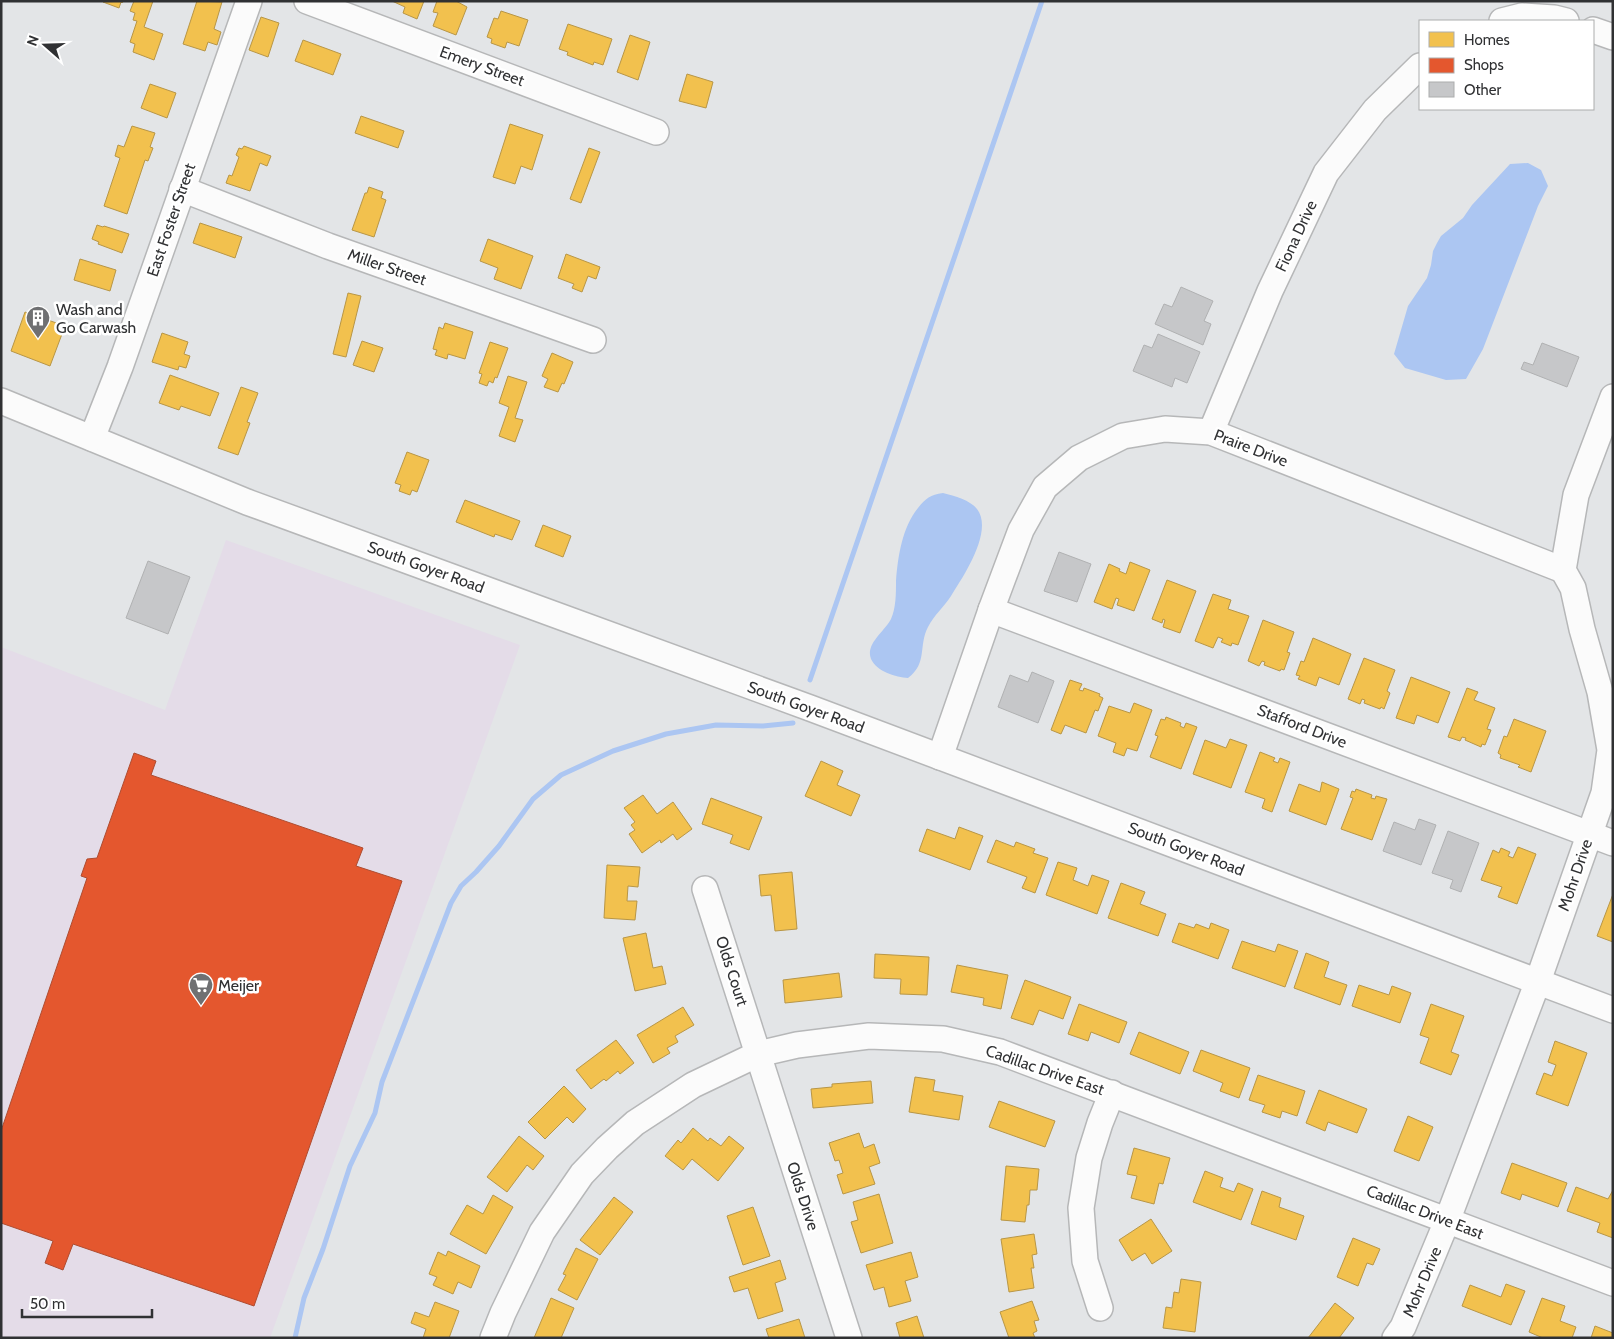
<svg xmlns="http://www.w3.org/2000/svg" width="1614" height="1339" viewBox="0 0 1614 1339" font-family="Cabin,sans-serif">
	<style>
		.commercial { fill: #e4dce8 }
		.water { fill: #acc6f2 }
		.homes { fill: #f2c14e; stroke: #b89646 }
		.shops { fill: #e4572e; stroke: #ae4c30 }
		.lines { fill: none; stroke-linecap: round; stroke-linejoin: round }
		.stream { stroke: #acc6f2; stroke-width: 5 }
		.building { fill: #c6c7c9; stroke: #b0b1b2 }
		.minor-casing { stroke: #b6b7b8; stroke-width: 28 }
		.minor { stroke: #fbfbfb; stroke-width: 25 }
		.labels { text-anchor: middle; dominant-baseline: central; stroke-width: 5; stroke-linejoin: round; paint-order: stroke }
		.street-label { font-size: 16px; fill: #303133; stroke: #fff }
		.poi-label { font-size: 16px; fill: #303133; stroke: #fff; text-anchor: start }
	</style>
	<rect width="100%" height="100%" fill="#e3e5e7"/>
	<path class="commercial" d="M 226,540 L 520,645 L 270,1338 L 1,1338 L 1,647 L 165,710 Z"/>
	<g class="water">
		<path d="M 1528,163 L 1541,170 L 1548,186 L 1538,206 L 1483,349 L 1466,379 L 1446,380 L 1405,368 L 1394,354 L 1408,306 L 1427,278 L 1431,265 L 1433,251 L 1437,243 L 1441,236 L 1463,218 L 1472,205 L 1510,164 Z"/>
		<path d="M 943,493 C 955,496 970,500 977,509 C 994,531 963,577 951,596 C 944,607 934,615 928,627 C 918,646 928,663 908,678 C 896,677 877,672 871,659 C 865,644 885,631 891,619 C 896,608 896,594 896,581 C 898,556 902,528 918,508 C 926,498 930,495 943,493 Z"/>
	</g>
	<g class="homes">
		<path d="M 123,1 L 122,3 L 121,2 L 119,8 L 103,2 Z"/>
		<path d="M 134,1 L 153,1 L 144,27 L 163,34 L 154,60 L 133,52 L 135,44 L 130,42 L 137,21 L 133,20 L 135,13 L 130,11 Z"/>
		<path d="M 197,1 L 222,2 L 214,29 L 221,32 L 217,45 L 208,42 L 205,51 L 183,44 Z"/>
		<path d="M 392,1 L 424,1 L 417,19 L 403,13 L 405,7 Z"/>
		<path d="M 437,1 L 456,1 L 467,7 L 456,35 L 433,26 L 438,13 L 433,12 Z"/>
		<path d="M 501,11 L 528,20 L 519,46 L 507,42 L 505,48 L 491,43 L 492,39 L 487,37 L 494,18 L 498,19 Z"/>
		<path d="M 261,17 L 279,23 L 268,57 L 249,50 Z"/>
		<path d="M 568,24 L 612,39 L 603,65 L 594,62 L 593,65 L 567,55 L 568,52 L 559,49 Z"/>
		<path d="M 630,35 L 650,42 L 638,80 L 617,72 Z"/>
		<path d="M 303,40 L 341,54 L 333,75 L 295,61 Z"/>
		<path d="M 687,74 L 713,82 L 706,108 L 679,101 Z"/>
		<path d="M 150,84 L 176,93 L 167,118 L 141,108 Z"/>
		<path d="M 361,116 L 404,131 L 398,148 L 355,133 Z"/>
		<path d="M 510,124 L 543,135 L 532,170 L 521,166 L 515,184 L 493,177 Z"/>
		<path d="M 132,126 L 155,133 L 150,147 L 153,148 L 148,161 L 145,160 L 127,214 L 104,206 L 120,158 L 115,156 L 118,145 L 124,147 Z"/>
		<path d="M 244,146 L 271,156 L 267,166 L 260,163 L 250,191 L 226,183 L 229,175 L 232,176 L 239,157 L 236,155 L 239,148 L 242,149 Z"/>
		<path d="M 589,148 L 600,152 L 581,203 L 570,199 Z"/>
		<path d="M 369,187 L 383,192 L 381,198 L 386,200 L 374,237 L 352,230 L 365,193 L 367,193 Z"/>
		<path d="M 200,223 L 242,237 L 235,258 L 193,243 Z"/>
		<path d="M 97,225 L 103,227 L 104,226 L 129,234 L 122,253 L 98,244 L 99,242 L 92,239 Z"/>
		<path d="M 488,239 L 533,256 L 521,289 L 494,279 L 498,268 L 480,261 Z"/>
		<path d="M 566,254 L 600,267 L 596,279 L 588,276 L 582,292 L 572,288 L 574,284 L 558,278 Z"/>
		<path d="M 80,259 L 116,270 L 110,291 L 74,280 Z"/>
		<path d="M 348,293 L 361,296 L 346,357 L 333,354 Z"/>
		<path d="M 25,312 L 65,326 L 50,366 L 11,351 Z"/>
		<path d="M 445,323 L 473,332 L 465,359 L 448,354 L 447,359 L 435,355 L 437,350 L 433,349 L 439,327 L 443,329 Z"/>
		<path d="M 162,333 L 188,342 L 184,354 L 190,356 L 186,368 L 179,366 L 178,370 L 152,362 Z"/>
		<path d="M 362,341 L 383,348 L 374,372 L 353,365 Z"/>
		<path d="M 490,342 L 508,348 L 497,378 L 495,377 L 493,383 L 489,381 L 487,386 L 479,383 L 482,374 L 479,373 Z"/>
		<path d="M 552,353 L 573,362 L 564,384 L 562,383 L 558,392 L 544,387 L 548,379 L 542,376 Z"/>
		<path d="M 170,375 L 219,393 L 210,416 L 181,406 L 179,410 L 159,403 Z"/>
		<path d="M 508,376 L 527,382 L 515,418 L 523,420 L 515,442 L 499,436 L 509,407 L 499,403 Z"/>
		<path d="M 241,387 L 258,393 L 247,422 L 250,423 L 238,455 L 218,448 Z"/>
		<path d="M 407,452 L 429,460 L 417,492 L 412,490 L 410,495 L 399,491 L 401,485 L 395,483 Z"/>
		<path d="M 465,500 L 520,521 L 512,540 L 495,534 L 494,537 L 456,522 Z"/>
		<path d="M 543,525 L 571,536 L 563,557 L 535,546 Z"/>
		<path d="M 1130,562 L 1150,570 L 1134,611 L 1117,605 L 1119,599 L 1116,598 L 1112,609 L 1094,602 L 1109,564 L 1120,569 L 1119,571 L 1126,574 Z"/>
		<path d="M 1167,580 L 1196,591 L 1180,633 L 1163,627 L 1165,620 L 1163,619 L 1162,623 L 1152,619 Z"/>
		<path d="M 1213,594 L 1231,600 L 1228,609 L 1249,616 L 1238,645 L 1232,643 L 1231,646 L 1221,642 L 1223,639 L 1218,637 L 1213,648 L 1195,641 Z"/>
		<path d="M 1263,620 L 1294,632 L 1287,652 L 1290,653 L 1284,670 L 1281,669 L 1280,671 L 1264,665 L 1265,662 L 1262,661 L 1259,666 L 1248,661 Z"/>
		<path d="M 1313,638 L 1351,654 L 1339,685 L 1319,677 L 1316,686 L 1298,679 L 1300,676 L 1296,675 L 1301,661 L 1304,662 Z"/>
		<path d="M 1364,658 L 1395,670 L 1387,691 L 1390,693 L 1384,709 L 1381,707 L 1380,709 L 1364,703 L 1365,700 L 1362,699 L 1360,704 L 1348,699 Z"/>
		<path d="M 1411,677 L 1450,692 L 1438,723 L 1417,715 L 1414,724 L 1396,718 Z"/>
		<path d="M 1070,680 L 1082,684 L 1079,690 L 1083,691 L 1084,688 L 1100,694 L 1099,696 L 1103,698 L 1098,711 L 1095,710 L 1086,733 L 1065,725 L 1061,734 L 1051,730 Z"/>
		<path d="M 1467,688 L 1478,692 L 1474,700 L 1495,708 L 1487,729 L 1491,730 L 1485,745 L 1482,744 L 1481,747 L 1465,740 L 1466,738 L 1462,737 L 1460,741 L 1448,737 Z"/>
		<path d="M 1134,703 L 1152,710 L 1137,751 L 1127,748 L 1124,756 L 1113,752 L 1116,743 L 1098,736 L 1109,706 L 1130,713 Z"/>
		<path d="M 1166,717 L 1181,723 L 1180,726 L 1184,728 L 1186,723 L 1197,727 L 1181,769 L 1150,757 L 1158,736 L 1155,735 L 1161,719 L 1165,720 Z"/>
		<path d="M 1514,719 L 1546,731 L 1531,772 L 1518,767 L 1520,765 L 1500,758 L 1501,755 L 1498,753 L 1504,736 L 1507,737 Z"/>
		<path d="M 1230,739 L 1247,745 L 1231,788 L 1193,774 L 1205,740 L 1226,748 Z"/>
		<path d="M 1260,752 L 1275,758 L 1273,761 L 1278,763 L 1280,758 L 1290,762 L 1272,812 L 1262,808 L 1265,799 L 1245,792 Z"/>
		<path d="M 821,761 L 843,771 L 837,785 L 860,795 L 851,816 L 805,796 Z"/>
		<path d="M 1322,782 L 1339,789 L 1326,825 L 1289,811 L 1299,784 L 1320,792 Z"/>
		<path d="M 1356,789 L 1372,795 L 1371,798 L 1375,799 L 1376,796 L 1387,799 L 1372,840 L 1341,829 L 1353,798 L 1350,797 L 1352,791 L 1355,792 Z"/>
		<path d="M 643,795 L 657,814 L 673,802 L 692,829 L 677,840 L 673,834 L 661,843 L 660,840 L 642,853 L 629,834 L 635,830 L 631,825 L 635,822 L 624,808 Z"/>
		<path d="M 711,798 L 762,817 L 749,850 L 730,843 L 733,835 L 702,824 Z"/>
		<path d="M 959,827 L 983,836 L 970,870 L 919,851 L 927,829 L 955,839 Z"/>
		<path d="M 996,840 L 1014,847 L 1016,842 L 1035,849 L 1033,853 L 1048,858 L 1035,893 L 1022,888 L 1027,877 L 987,862 Z"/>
		<path d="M 1518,847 L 1536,854 L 1517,904 L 1498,897 L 1502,887 L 1481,880 L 1493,850 L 1499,853 L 1501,848 L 1510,852 L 1508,856 L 1513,858 Z"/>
		<path d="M 1058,862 L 1077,868 L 1073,880 L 1088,886 L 1092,875 L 1109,881 L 1097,914 L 1046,895 Z"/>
		<path d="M 607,865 L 640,867 L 638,887 L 628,886 L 627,901 L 637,901 L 635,920 L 604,918 Z"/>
		<path d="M 792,872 L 797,929 L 775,931 L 771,895 L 761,896 L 759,875 Z"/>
		<path d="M 1121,883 L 1145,892 L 1140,904 L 1166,914 L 1158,936 L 1108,918 Z"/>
		<path d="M 1613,894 L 1613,942 L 1597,936 Z"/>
		<path d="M 1179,923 L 1194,928 L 1196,924 L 1209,929 L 1211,923 L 1229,930 L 1218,959 L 1172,942 Z"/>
		<path d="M 646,933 L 653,968 L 662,966 L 666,984 L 635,991 L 623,938 Z"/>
		<path d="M 1242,941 L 1275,952 L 1278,944 L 1298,951 L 1285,987 L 1232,968 Z"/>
		<path d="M 1306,953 L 1329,962 L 1324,977 L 1347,985 L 1340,1005 L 1294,988 Z"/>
		<path d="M 875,954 L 929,957 L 927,995 L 900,994 L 901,979 L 874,978 Z"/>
		<path d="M 957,965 L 1008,975 L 1001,1009 L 983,1005 L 984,998 L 951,992 Z"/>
		<path d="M 839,973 L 842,997 L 785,1003 L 783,980 Z"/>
		<path d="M 1025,980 L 1071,997 L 1063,1019 L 1039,1010 L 1033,1025 L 1011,1018 Z"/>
		<path d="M 1359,985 L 1389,995 L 1392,986 L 1411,993 L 1400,1023 L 1352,1006 Z"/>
		<path d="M 1079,1004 L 1127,1022 L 1119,1043 L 1091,1032 L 1088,1041 L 1068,1034 Z"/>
		<path d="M 1431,1004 L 1464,1016 L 1451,1052 L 1459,1055 L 1451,1075 L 1420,1063 L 1429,1038 L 1420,1035 Z"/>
		<path d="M 683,1007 L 694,1025 L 675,1036 L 678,1042 L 667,1048 L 670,1053 L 653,1063 L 637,1035 Z"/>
		<path d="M 1139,1032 L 1189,1052 L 1180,1074 L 1130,1054 Z"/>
		<path d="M 616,1040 L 634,1063 L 620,1074 L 618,1071 L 606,1081 L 604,1079 L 591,1089 L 576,1070 Z"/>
		<path d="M 1555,1041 L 1587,1053 L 1568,1106 L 1536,1094 L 1544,1073 L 1552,1076 L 1556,1065 L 1548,1062 Z"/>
		<path d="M 1201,1050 L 1250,1068 L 1239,1098 L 1220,1091 L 1223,1083 L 1193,1071 Z"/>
		<path d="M 1258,1075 L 1305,1091 L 1297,1116 L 1282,1111 L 1280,1118 L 1262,1112 L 1265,1105 L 1249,1100 Z"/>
		<path d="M 915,1077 L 935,1080 L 933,1091 L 963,1096 L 959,1120 L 909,1112 Z"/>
		<path d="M 871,1081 L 873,1103 L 813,1108 L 811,1089 L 832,1087 L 832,1084 Z"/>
		<path d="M 564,1086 L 586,1109 L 573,1123 L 567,1117 L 545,1139 L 528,1122 Z"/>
		<path d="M 1319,1090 L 1367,1109 L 1357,1133 L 1328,1122 L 1325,1131 L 1306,1123 Z"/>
		<path d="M 999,1101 L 1055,1121 L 1045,1147 L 989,1127 Z"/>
		<path d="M 1408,1116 L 1433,1127 L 1419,1161 L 1394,1151 Z"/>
		<path d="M 693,1128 L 708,1141 L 710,1138 L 721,1146 L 729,1136 L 744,1148 L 718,1181 L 692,1159 L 683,1170 L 665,1156 L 678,1140 L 681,1143 Z"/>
		<path d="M 859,1133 L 864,1148 L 874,1144 L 880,1163 L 869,1167 L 875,1184 L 843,1194 L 837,1175 L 843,1173 L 839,1160 L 835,1161 L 829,1143 Z"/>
		<path d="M 519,1136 L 544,1156 L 533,1170 L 527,1165 L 507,1192 L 487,1177 Z"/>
		<path d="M 1134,1148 L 1170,1158 L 1163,1184 L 1159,1183 L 1154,1204 L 1131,1198 L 1137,1176 L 1127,1174 Z"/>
		<path d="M 1512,1163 L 1567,1183 L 1558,1207 L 1522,1194 L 1520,1200 L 1501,1193 Z"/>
		<path d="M 1006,1166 L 1039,1169 L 1037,1190 L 1030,1190 L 1029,1205 L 1027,1205 L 1025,1222 L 1001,1220 Z"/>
		<path d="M 1205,1171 L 1223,1178 L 1220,1187 L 1234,1192 L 1238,1183 L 1253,1189 L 1241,1220 L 1193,1202 Z"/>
		<path d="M 1576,1187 L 1608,1199 L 1613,1190 L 1613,1238 L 1597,1232 L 1600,1223 L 1567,1211 Z"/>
		<path d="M 1262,1191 L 1281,1198 L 1279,1207 L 1304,1216 L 1296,1240 L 1251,1224 Z"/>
		<path d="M 879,1194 L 893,1243 L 861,1253 L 851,1222 L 858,1220 L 853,1202 Z"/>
		<path d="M 493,1195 L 513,1207 L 486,1254 L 450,1234 L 467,1205 L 483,1214 Z"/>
		<path d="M 614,1197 L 633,1212 L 600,1255 L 580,1240 Z"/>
		<path d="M 753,1207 L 770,1256 L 743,1265 L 727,1216 Z"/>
		<path d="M 1151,1219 L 1172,1251 L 1152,1264 L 1145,1253 L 1132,1261 L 1119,1240 Z"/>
		<path d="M 1034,1234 L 1037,1254 L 1032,1255 L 1034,1268 L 1031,1268 L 1034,1288 L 1009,1292 L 1001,1239 Z"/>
		<path d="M 1353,1238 L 1380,1249 L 1373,1265 L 1367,1263 L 1358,1286 L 1337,1277 Z"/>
		<path d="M 576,1248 L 598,1259 L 577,1300 L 558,1290 L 566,1275 L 563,1274 Z"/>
		<path d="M 448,1251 L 480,1266 L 471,1288 L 458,1282 L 453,1294 L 433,1285 L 437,1277 L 429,1274 L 438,1252 L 446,1256 Z"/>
		<path d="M 911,1252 L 918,1277 L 905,1281 L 911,1301 L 889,1307 L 884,1287 L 874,1290 L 866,1265 Z"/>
		<path d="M 780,1260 L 786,1279 L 775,1283 L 783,1311 L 758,1319 L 748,1288 L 734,1292 L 729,1277 Z"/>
		<path d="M 1181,1279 L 1201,1282 L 1195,1332 L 1163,1328 L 1166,1307 L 1172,1308 L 1174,1292 L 1179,1293 Z"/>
		<path d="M 1506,1284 L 1525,1291 L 1511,1325 L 1462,1306 L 1470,1285 L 1501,1297 Z"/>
		<path d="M 551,1298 L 574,1308 L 561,1338 L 534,1338 Z"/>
		<path d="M 1542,1298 L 1565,1306 L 1560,1321 L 1576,1327 L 1572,1338 L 1543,1338 L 1529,1332 Z"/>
		<path d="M 1032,1301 L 1039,1320 L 1034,1321 L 1037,1331 L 1033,1333 L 1035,1338 L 1009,1338 L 1000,1312 Z"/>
		<path d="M 435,1302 L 459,1311 L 449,1338 L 423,1338 L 426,1329 L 411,1323 L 415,1312 L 429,1317 Z"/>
		<path d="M 1335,1303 L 1354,1318 L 1339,1338 L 1308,1338 Z"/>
		<path d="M 917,1316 L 924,1338 L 900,1338 L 896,1323 Z"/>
		<path d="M 799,1319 L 805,1338 L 769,1338 L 766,1329 Z"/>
		<path d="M 1595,1326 L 1613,1333 L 1613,1338 L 1591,1338 Z"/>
	</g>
	<path class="shops" d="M 134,753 L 156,761 L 151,775 L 363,848 L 356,866 L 402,881 L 254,1306 L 73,1244 L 63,1270 L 45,1263 L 53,1241 L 1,1223 L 1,1131 L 87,878 L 81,876 L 87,859 L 97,858 Z"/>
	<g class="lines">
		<g class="stream">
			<path d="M 810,680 L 1042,1"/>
			<path d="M 295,1338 L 304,1298 L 323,1249 L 350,1166 L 375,1113 L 382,1082 L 451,903 L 461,886 L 476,872 L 499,846 L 533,799 L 561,775 L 613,751 L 666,734 L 716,725 L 763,726 L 793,723"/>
		</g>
	</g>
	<g class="building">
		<path d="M 1181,287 L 1213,301 L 1204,321 L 1211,324 L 1203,345 L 1155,324 L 1164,304 L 1172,307 Z"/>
		<path d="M 1158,334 L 1200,352 L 1187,383 L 1175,378 L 1172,387 L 1133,371 L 1144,345 L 1152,348 Z"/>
		<path d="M 1542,343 L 1579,357 L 1567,387 L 1521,369 L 1524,362 L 1533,365 Z"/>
		<path d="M 1059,552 L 1091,564 L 1077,602 L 1044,591 Z"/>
		<path d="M 148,561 L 190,577 L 168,634 L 126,618 Z"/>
		<path d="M 1032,672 L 1054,681 L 1038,723 L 998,707 L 1010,675 L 1028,682 Z"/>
		<path d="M 1419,819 L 1436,825 L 1421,865 L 1383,851 L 1394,822 L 1415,830 Z"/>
		<path d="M 1448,831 L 1479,843 L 1461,892 L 1450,888 L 1453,880 L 1432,873 Z"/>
	</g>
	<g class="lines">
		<defs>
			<g id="minor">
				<path d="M 307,1 L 656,132"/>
				<path d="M 1502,21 L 1522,16 L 1554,18 L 1566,21"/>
				<path d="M 1593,30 L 1613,37"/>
				<path d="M 182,189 L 328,246 L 593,340"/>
				<path d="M 1,401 L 247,502 L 810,708 L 1613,1010"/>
				<path d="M 1211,432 L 1270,291 L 1326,173 L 1375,110 L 1420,66"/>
				<path d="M 92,438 L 120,367 L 249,1"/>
				<path d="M 991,610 L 1613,843"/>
				<path d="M 940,757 L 991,610 L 1021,530 L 1045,487 L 1079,458 L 1123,436 L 1165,429 L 1211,432 L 1563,570"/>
				<path d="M 705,889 L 849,1338"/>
				<path d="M 1100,1308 L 1085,1261 L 1081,1208 L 1089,1158 L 1100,1123 L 1112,1093"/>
				<path d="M 493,1338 L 503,1313 L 542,1232 L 582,1174 L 607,1148 L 635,1123 L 693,1085 L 758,1054 L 797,1045 L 869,1036 L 943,1039 L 1000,1052 L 1613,1283"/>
				<path d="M 1395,1338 L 1403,1327 L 1447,1221 L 1538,981 L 1604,793 L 1610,750 L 1600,692 L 1582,629 L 1573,588 L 1563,570 L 1576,495 L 1613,397"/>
			</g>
		</defs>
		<use href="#minor" class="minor-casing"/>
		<use href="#minor" class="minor"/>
	</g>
	<defs>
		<symbol id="building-pin" viewBox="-11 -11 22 30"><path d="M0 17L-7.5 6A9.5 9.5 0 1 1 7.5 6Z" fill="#6f7072" stroke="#fff"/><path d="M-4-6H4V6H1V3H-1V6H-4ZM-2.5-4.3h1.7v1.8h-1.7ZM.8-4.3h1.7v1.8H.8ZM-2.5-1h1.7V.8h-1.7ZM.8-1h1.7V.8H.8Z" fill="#fff"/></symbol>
		<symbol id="supermarket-pin" viewBox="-11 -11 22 30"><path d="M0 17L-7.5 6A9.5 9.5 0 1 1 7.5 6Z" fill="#6f7072" stroke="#fff"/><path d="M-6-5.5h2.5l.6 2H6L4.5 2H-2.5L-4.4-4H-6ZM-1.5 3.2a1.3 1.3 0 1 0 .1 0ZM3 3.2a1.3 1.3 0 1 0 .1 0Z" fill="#fff"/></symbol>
	</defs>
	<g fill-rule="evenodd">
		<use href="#building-pin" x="24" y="304" width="28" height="38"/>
		<use href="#supermarket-pin" x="187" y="971" width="28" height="38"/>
	</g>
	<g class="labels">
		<g class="street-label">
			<text transform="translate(482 66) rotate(20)">Emery Street</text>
			<text transform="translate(171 220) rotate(-71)">East Foster Street</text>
			<text transform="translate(1296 236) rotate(-65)">Fiona Drive</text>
			<text transform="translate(387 267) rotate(19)">Miller Street</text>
			<text transform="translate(1251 448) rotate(21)">Praire Drive</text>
			<text transform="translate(426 567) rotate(20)">South Goyer Road</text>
			<text transform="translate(806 707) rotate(20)">South Goyer Road</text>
			<text transform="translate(1302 726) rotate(21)">Stafford Drive</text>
			<text transform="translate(1186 849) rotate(21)">South Goyer Road</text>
			<text transform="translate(1575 875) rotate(-71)">Mohr Drive</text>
			<text transform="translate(732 971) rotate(72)">Olds Court</text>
			<text transform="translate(1045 1070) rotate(19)">Cadillac Drive East</text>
			<text transform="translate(803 1196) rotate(72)">Olds Drive</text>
			<text transform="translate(1425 1212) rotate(21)">Cadillac Drive East</text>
			<text transform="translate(1422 1282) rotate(-67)">Mohr Drive</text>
		</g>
		<g class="poi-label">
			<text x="56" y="309">Wash and<tspan x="56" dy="18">Go Carwash</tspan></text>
			<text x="218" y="985">Meijer</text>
		</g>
	</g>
	<rect width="1614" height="1339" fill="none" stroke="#303133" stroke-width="5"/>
	<rect x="1419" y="20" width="175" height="90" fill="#ffffff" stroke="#acadad"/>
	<rect x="1429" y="32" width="25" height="15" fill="#f2c14e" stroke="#acadad"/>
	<text x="1464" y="45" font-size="15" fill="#303133">Homes</text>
	<rect x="1429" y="58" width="25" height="15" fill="#e4572e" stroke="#acadad"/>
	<text x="1464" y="70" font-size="15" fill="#303133">Shops</text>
	<rect x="1429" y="82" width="25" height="15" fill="#c6c7c9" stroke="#acadad"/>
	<text x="1464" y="95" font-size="15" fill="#303133">Other</text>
	<g transform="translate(45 45) rotate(290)" stroke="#ffffff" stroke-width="4" paint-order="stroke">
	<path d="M0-4L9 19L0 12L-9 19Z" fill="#303133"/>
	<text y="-8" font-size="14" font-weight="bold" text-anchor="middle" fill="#303133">N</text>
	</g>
	<path d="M22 1309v8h130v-8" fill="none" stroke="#303133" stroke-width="2.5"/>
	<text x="30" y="1309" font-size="15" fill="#303133" stroke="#ffffff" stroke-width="4" paint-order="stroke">50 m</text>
</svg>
